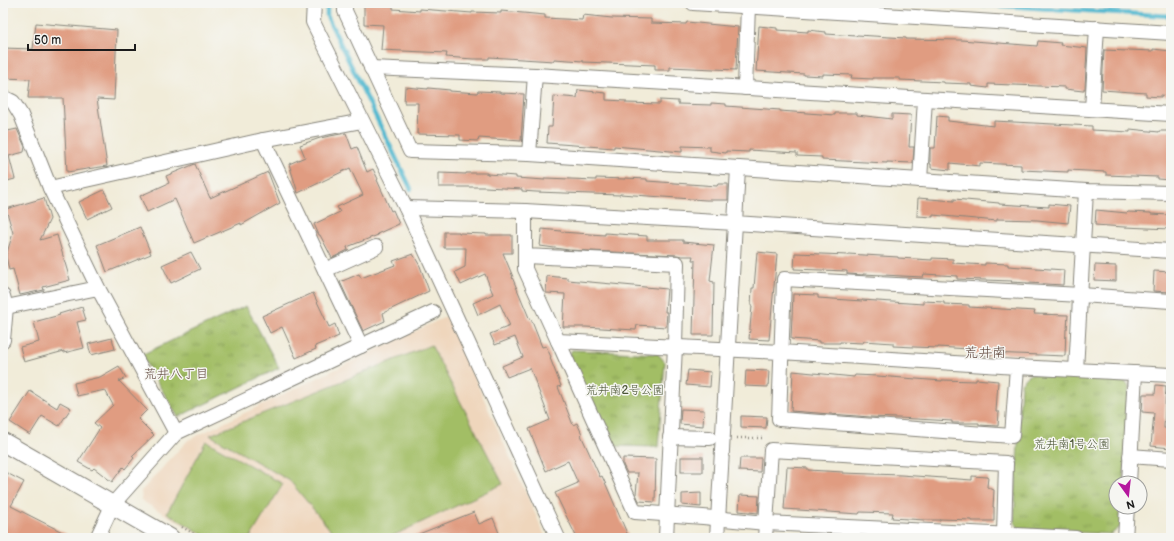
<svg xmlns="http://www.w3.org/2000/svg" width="1174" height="541" viewBox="0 0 1174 541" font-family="'Balsamiq Sans','Klee One',sans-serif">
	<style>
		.built { fill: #efd6bc }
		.park { fill: url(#park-tufts); stroke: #5f6d40 }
		.garden { fill: #a2be65; stroke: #5f6d40 }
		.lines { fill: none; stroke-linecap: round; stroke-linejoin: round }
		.stream { stroke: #52b9d0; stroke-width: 4.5 }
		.building { fill: #e09c81 }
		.minor-casing { stroke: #86847a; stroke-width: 16 }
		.major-casing { stroke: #86847a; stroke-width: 20 }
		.path { stroke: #86847a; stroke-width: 2.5; stroke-dasharray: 1 3; stroke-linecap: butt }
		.minor { stroke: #fff; stroke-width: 14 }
		.major { stroke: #fff; stroke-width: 18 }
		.labels { text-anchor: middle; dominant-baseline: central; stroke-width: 3; stroke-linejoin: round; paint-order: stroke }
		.park-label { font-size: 12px; fill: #4b5536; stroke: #f6f6f2 }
		.neighbourhood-label { font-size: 13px; fill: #61493f; stroke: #f6f6f2 }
		.quarter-label { font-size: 14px; fill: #61493f; stroke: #f6f6f2 }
	</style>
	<defs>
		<pattern id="park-tufts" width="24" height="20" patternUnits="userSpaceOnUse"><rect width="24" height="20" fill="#a2be65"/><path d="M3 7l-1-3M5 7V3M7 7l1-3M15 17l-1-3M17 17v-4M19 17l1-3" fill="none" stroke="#839a52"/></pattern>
	</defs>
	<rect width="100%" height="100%" fill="#f6f6f2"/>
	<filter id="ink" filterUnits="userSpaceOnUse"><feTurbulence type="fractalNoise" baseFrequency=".025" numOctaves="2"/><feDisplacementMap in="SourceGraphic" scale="8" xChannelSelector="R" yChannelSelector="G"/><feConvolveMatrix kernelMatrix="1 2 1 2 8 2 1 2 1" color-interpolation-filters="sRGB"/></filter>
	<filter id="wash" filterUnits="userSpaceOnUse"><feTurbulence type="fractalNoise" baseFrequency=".012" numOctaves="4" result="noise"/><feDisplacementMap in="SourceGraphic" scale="16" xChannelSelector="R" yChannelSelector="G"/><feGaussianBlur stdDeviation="0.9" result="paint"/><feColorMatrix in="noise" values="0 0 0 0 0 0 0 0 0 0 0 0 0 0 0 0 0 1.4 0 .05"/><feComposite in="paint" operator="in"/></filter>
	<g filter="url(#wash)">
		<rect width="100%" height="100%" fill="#f1ecd9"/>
		<path class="built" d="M 447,316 L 546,538 L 206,538 L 142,501 L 141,491 L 188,440 Z"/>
		<g class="park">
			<path d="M 246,306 L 279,368 L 178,417 L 141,355 Z"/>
			<path d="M 572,350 L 658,354 L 665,362 L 658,447 L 611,446 L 568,356 Z"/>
			<path d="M 1030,374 L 1122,377 L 1129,387 L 1124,483 L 1116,483 L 1116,507 L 1123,507 L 1122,526 L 1111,534 L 1020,529 L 1014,522 L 1021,383 Z"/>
		</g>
		<g class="garden">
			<path d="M 431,345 L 503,484 L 388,538 L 337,538 L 290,481 L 210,435 Z"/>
			<path d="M 206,441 L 283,484 L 250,538 L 209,538 L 167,513 Z"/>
		</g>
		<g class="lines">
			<g class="stream">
				<path d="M 327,3 L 327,16 L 411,189"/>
				<path d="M 954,3 L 1171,16"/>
			</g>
		</g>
		<g id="blocks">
			<g class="building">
				<path d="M 364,3 L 393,3 L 393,9 L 420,11 L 420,9 L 472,13 L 472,12 L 501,13 L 501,11 L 545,15 L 545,18 L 582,20 L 583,15 L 612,18 L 651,19 L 651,23 L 686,24 L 687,22 L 738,27 L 736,70 L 670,67 L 670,70 L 655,70 L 655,65 L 583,62 L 583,61 L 554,59 L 554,61 L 489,57 L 489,59 L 473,59 L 446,57 L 447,53 L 381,50 L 383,25 L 364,24 Z"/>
				<path d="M 36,23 L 117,30 L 114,100 L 97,99 L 107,166 L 67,172 L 63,98 L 28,98 L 30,79 L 3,78 L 3,48 L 33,49 Z"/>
				<path d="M 759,26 L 777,28 L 777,30 L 808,32 L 808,30 L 826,32 L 826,34 L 856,36 L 857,35 L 906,38 L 906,39 L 961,40 L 1037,46 L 1038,41 L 1061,43 L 1060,45 L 1087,48 L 1085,89 L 1083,89 L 1083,91 L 1065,89 L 1065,87 L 988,84 L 988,88 L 971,86 L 971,84 L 944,83 L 944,82 L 900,80 L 900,78 L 873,78 L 873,79 L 851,78 L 852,75 L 823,74 L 823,76 L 804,75 L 804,74 L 756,71 Z"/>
				<path d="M 1153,49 L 1171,51 L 1171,96 L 1161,95 L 1161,97 L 1146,96 L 1146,93 L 1102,90 L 1104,50 L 1128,51 L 1128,50 L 1153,51 Z"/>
				<path d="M 405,87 L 428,89 L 428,88 L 450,90 L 450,91 L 477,93 L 478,91 L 500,92 L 500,93 L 524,94 L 521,141 L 479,138 L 478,141 L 460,140 L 460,135 L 417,134 L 418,103 L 404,103 Z"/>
				<path d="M 578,90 L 606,93 L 606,100 L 626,101 L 626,103 L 660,104 L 660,100 L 678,101 L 678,104 L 711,105 L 711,103 L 726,104 L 726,106 L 780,110 L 780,111 L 807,113 L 835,115 L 835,113 L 857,113 L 857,115 L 892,119 L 892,114 L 911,115 L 909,147 L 914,147 L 913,163 L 887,162 L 887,163 L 822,160 L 822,157 L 797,156 L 797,153 L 749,150 L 749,152 L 726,151 L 726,153 L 710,151 L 710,147 L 682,146 L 682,152 L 614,146 L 614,148 L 547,143 L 548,127 L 552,127 L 554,96 L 577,98 Z"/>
				<path d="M 937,116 L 948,117 L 948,121 L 994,126 L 994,121 L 1092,126 L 1092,130 L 1130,132 L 1130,129 L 1159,132 L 1159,131 L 1171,131 L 1171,180 L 1158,179 L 1158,177 L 1106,175 L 1106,172 L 1068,170 L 1068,172 L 1021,170 L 1021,165 L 980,163 L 980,166 L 950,163 L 950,170 L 931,168 L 931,164 L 930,164 L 930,148 L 935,148 Z"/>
				<path d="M 17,129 L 25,147 L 24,152 L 9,156 L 15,179 L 3,182 L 3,132 Z"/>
				<path d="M 346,133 L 352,149 L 357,147 L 367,172 L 373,169 L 378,179 L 377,180 L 391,211 L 393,210 L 399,224 L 377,234 L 378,235 L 347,247 L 348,250 L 332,258 L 320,235 L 319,235 L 314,224 L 340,212 L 337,207 L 363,195 L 350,168 L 298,193 L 289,164 L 305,157 L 300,145 L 320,138 Z"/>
				<path d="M 195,164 L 210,198 L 268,172 L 280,203 L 241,225 L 241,223 L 194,243 L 175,199 L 147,212 L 140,196 L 169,183 L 166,176 Z"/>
				<path d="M 439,173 L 466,174 L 466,173 L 487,173 L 487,174 L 516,176 L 516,178 L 545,180 L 545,178 L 596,180 L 596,178 L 625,179 L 625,178 L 647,179 L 647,181 L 717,186 L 718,184 L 728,184 L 728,200 L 706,200 L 620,194 L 620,195 L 536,192 L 522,191 L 522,189 L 485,187 L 439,187 Z"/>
				<path d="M 104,190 L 112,207 L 87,219 L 79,202 Z"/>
				<path d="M 44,198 L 50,219 L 40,240 L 57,235 L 70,280 L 43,287 L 44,290 L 20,295 L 13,269 L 9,270 L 6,256 L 13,233 L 6,209 Z"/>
				<path d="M 918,198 L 954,201 L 954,199 L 999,203 L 999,204 L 1049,207 L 1049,204 L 1070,206 L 1068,223 L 1037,220 L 997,219 L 997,221 L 933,215 L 933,217 L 917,216 Z"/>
				<path d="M 1096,210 L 1127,213 L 1128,212 L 1151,213 L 1151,214 L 1171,215 L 1171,229 L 1124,227 L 1095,225 Z"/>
				<path d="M 140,227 L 151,254 L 107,272 L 97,245 Z"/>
				<path d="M 542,229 L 561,231 L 561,232 L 605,235 L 605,233 L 647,236 L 647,240 L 683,240 L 683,242 L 714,245 L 710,281 L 714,282 L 713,335 L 693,335 L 695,260 L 692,260 L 693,256 L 682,256 L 677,255 L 569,250 L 540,246 Z"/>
				<path d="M 444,232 L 459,232 L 459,233 L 486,234 L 486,235 L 512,235 L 512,253 L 503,253 L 513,277 L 512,277 L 530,320 L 531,319 L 542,347 L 546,346 L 551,357 L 550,358 L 561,386 L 558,387 L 573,425 L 577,423 L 582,434 L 581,435 L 600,477 L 602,476 L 607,487 L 629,538 L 577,538 L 555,493 L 578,483 L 568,461 L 546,471 L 529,429 L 550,420 L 530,368 L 507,377 L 502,366 L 523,357 L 515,337 L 495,345 L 490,334 L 510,326 L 500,304 L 478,315 L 473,303 L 493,294 L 485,274 L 461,285 L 455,272 L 465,267 L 466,248 L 444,248 Z"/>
				<path d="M 191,252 L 200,269 L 171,283 L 162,265 Z"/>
				<path d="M 757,252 L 777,254 L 769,340 L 749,339 L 752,306 L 751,306 L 752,288 L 754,288 Z"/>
				<path d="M 795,253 L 848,255 L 848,254 L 864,255 L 898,257 L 898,258 L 932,260 L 932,258 L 953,259 L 953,263 L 985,265 L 985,263 L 1008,264 L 1008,266 L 1064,270 L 1063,285 L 1011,282 L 1012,281 L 957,279 L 957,276 L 924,274 L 923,277 L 863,274 L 863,275 L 848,274 L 847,274 L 847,271 L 794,269 Z"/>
				<path d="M 413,254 L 420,266 L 429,291 L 383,313 L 385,321 L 363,331 L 340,282 L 359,274 L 361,278 L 395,265 L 393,261 Z"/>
				<path d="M 1095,265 L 1116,266 L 1116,281 L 1094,280 Z"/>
				<path d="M 1154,271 L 1171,272 L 1171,292 L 1153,291 Z"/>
				<path d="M 547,276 L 568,278 L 568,280 L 667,289 L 665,312 L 667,312 L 666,327 L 637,325 L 636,330 L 617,329 L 586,327 L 563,327 L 565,294 L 546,293 Z"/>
				<path d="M 313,293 L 329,327 L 335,324 L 339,336 L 315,346 L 316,349 L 296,358 L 282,327 L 270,333 L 262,316 Z"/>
				<path d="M 793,294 L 818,295 L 818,298 L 862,301 L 862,300 L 923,304 L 923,301 L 944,302 L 944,304 L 969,305 L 969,307 L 1035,311 L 1034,314 L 1068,315 L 1067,329 L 1066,329 L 1065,356 L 991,353 L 991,356 L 968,354 L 968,349 L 938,347 L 938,348 L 914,347 L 893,346 L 893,343 L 864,341 L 863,343 L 840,342 L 840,343 L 819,343 L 819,341 L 791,339 Z"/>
				<path d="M 82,307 L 86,320 L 77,322 L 84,348 L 64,353 L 64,351 L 24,362 L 20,347 L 39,342 L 34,322 L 60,315 L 59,314 Z"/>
				<path d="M 112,338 L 115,349 L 91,355 L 88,344 Z"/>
				<path d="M 119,366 L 126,378 L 119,381 L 147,410 L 138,419 L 154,435 L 132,456 L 134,458 L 125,469 L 123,467 L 112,482 L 94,468 L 92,470 L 78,462 L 100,428 L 94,423 L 113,405 L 105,390 L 77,396 L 74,383 L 100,377 Z"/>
				<path d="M 688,370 L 711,372 L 710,387 L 686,385 Z"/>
				<path d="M 746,370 L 769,371 L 768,387 L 745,386 Z"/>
				<path d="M 793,371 L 854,377 L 855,375 L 878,376 L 942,381 L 942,380 L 976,381 L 976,379 L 998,381 L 996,412 L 999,412 L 998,426 L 979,425 L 979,423 L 952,423 L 952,421 L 898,418 L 870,417 L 791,411 Z"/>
				<path d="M 1156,385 L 1166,386 L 1164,428 L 1171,429 L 1171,448 L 1151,446 L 1154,413 L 1142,412 L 1143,394 L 1155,394 Z"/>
				<path d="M 30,391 L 57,408 L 60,402 L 71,408 L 59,426 L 42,416 L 30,435 L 10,422 Z"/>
				<path d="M 681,409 L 704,410 L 703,426 L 680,424 Z"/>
				<path d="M 741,416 L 767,417 L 766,428 L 741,427 Z"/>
				<rect x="681" y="457" width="22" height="15"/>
				<path d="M 623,458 L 656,459 L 655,502 L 639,501 L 636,494 L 638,473 L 627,473 L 623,465 Z"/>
				<path d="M 740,458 L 761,458 L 760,472 L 739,471 Z"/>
				<path d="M 787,467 L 808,468 L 808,470 L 843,472 L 843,473 L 901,475 L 972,480 L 972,476 L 988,477 L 987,487 L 994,490 L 993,507 L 994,507 L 994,521 L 972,521 L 972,520 L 940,519 L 940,520 L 925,520 L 892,518 L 893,513 L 860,512 L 859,514 L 784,509 Z"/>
				<path d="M 3,471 L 24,482 L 11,506 L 74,538 L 11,538 L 3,534 Z"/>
				<path d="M 701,493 L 701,507 L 682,505 L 682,494 Z"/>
				<path d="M 740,495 L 759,496 L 758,513 L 739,511 Z"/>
				<path d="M 474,512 L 479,524 L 493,518 L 501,538 L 409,538 Z"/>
			</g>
		</g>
	</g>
	<g filter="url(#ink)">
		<use href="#blocks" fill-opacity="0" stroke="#86847a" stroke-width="1"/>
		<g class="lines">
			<defs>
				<g id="minor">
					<path d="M 314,3 L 313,22 L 406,208 L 558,538"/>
					<path d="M 345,3 L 345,11 L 410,151 L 529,154 L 1086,191 L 1171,193"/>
					<path d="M 693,3 L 1171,33"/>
					<path d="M 371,68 L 535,75 L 1171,114"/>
					<path d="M 745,88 L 748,6"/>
					<path d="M 3,97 L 13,102 L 21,115 L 50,188 L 98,288 L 176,433"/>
					<path d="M 1092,109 L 1097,28"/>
					<path d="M 263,140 L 361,346"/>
					<path d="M 529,154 L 535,75"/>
					<path d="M 738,168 L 735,223 L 1171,251"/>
					<path d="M 920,180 L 925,99"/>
					<path d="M 50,188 L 263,140 L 362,121"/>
					<path d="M 406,208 L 525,211 L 735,223 L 717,538"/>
					<path d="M 525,211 L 525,256 L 677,263 L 675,346 L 666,538"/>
					<path d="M 525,256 L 525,269 L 558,341 L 781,352 L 1017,367 L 1012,436 L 779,419 L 784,279 L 1081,295 L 1171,301"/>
					<path d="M 325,270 L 376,247"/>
					<path d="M 3,296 L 6,307 L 3,340"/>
					<path d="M 3,307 L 6,307 L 98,288"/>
					<path d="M 558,341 L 635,512 L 703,517 L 766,523 L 1076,538"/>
					<path d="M 1017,367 L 1171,375"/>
					<path d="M 1076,370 L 1086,191"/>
					<path d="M 670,437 L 710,438"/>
					<path d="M 1130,456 L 1171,459"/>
					<path d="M 1129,483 L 1135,373"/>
					<path d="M 97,538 L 113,504 L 176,433 L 433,312"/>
					<path d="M 765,538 L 771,450 L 1006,463 L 1004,535"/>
					<path d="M 1125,538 L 1127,507"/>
				</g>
				<path id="major" d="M 3,442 L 170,538"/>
			</defs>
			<use href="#minor" class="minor-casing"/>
			<use href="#major" class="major-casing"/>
			<g class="path">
				<path d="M 737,438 L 764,438"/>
				<path d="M 182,527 L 201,538"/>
			</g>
			<use href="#minor" class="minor"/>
			<use href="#major" class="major"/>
		</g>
	</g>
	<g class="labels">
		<g class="park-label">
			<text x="625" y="390">荒井南2号公園</text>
			<text x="1072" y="444">荒井南1号公園</text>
		</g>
		<g class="neighbourhood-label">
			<text x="176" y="374">荒井八丁目</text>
		</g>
		<g class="quarter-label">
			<text x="985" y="352">荒井南</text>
		</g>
	</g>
	<rect width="1174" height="541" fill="none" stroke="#f6f6f2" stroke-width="16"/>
	<g transform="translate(1128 495) rotate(165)"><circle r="19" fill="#f6f6f2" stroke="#9f9f9c"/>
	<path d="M0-3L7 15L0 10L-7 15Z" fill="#b5179e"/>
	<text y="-6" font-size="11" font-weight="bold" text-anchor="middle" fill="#1c1c1c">N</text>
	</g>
	<path d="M28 44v6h107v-6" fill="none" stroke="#1c1c1c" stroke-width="2"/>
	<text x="34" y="44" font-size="12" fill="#1c1c1c" stroke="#f6f6f2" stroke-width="3" paint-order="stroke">50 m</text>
</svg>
